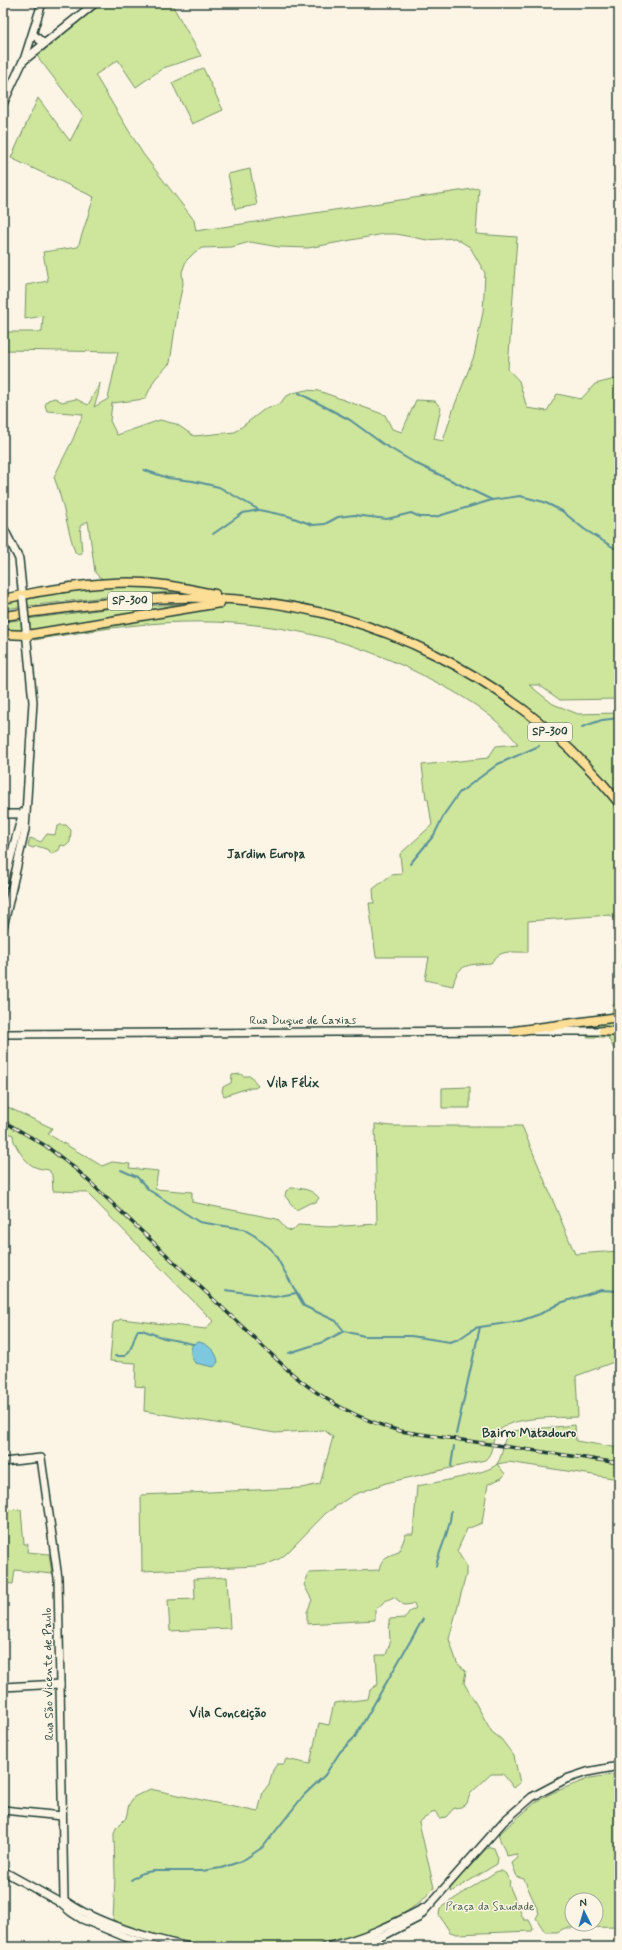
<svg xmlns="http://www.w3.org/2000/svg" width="622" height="1950" viewBox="0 0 622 1950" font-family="Mynerve,sans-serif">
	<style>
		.green { fill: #cee69c; stroke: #769268; fill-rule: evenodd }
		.water { fill: #7ec8df; stroke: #58909b }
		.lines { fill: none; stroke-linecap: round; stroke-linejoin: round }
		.stream { stroke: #58909b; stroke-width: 2 }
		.tertiary-casing { stroke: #1f3d34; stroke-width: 10 }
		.secondary-casing { stroke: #1f3d34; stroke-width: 10 }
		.primary-casing { stroke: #1f3d34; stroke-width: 11 }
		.tertiary { stroke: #fcf5e5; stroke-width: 7 }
		.secondary { stroke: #fcf5e5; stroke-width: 7 }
		.primary { stroke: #fdde96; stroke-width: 8 }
		.rail-casing { stroke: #1f3d34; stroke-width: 3.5 }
		.rail { stroke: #fcf5e5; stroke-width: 2; stroke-dasharray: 6; stroke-linecap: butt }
		.secondary-bridge-casing { stroke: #1f3d34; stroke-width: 10; stroke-linecap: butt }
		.secondary-bridge { stroke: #fcf5e5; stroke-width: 7 }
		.labels { text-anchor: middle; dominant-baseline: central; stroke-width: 3; stroke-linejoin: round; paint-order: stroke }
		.shield { fill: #fcf5e5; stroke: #617469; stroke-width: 1 }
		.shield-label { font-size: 11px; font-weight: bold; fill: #1f3d34 }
		.street-label { font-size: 12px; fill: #1f3d34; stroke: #fcf5e5 }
		.park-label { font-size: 12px; fill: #425f49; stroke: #fcf5e5 }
		.neighbourhood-label { font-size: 13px; font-weight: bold; fill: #1f3d34; stroke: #fcf5e5 }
	</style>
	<rect width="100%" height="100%" fill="#fcf5e5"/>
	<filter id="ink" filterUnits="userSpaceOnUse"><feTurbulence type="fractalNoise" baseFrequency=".025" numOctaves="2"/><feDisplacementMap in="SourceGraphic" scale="8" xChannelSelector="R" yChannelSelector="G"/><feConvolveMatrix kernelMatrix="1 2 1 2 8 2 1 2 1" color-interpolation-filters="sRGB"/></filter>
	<g filter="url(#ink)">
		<g class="green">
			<path d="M 102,3 L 171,3 L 201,56 L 163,68 L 136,87 L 118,60 L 95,75 L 143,154 L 194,220 L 196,231 L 479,188 L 476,234 L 517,237 L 508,369 L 519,381 L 527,408 L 547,411 L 557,394 L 581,399 L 595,384 L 619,378 L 619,921 L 610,915 L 528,921 L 528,952 C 512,953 501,948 491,963 C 471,965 457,962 453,986 L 425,980 L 429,957 L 376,957 L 369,903 L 374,903 L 373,889 L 391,875 L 402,874 L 400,854 L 432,825 L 428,799 L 426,799 L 422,765 L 488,758 L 496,746 L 518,744 C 495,714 460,694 426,677 C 349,637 271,620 184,622 C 134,623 83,632 34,640 L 34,636 L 215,606 L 215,590 L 179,585 L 106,580 L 99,577 L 95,572 L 88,521 L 80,526 L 82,553 L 78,554 L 75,552 C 67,527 63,501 54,477 L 73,439 L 83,414 L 47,411 L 45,405 L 48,400 L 55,398 L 62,402 L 76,399 L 88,405 L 100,383 L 98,395 L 94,407 L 108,399 L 118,352 L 5,350 L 3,332 L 42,332 L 43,316 L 25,319 L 26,285 L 48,281 L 43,252 L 78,247 L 94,197 L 11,158 L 38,98 L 70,141 L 83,116 L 37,56 ZM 384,234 L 396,234 L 427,240 L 455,238 L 470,247 L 485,273 L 483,312 L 474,356 L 454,407 L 443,441 L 434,439 L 441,408 L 435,401 L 416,400 L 402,432 L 392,429 L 385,415 L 319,391 L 306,390 L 293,393 L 285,397 L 280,404 L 266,408 L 235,432 L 194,436 L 176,424 L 160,420 L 117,435 L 110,421 L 112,403 L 145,399 L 155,379 L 170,363 L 178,307 L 183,284 L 182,272 L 186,261 L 195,252 L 202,248 L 232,247 L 250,242 L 279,247 L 308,248 ZM 529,685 L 539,685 L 560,700 L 618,699 L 618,713 L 578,714 L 553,704 Z"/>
			<path d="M 203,68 L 223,110 L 192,124 L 172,83 Z"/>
			<path d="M 250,169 L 257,205 L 235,209 L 228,174 Z"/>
			<path d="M 135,585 L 174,590 L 174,592 L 121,595 L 3,609 L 3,601 L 105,587 Z"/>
			<path d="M 181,604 L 181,606 L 31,630 L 30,628 L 22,629 L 21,631 L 3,632 L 3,622 L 122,607 Z"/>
			<path d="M 60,825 L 66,825 L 71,830 L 70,842 L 66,846 L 61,845 L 59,850 L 51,854 L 49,850 L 37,846 L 33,848 L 28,846 L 30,838 L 41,842 L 47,834 L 55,835 L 57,827 Z"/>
			<path d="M 619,1002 L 619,1052 L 615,1051 L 608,1037 L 587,1037 L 582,1026 L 576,1026 L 611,1020 L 613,1005 Z"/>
			<path d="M 241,1074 L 243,1076 L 251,1076 L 258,1086 L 255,1088 L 248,1088 L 224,1096 L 222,1091 L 223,1087 L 231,1083 L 232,1075 Z"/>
			<path d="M 470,1087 L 470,1108 L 442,1108 L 442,1088 Z"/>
			<path d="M 3,1105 L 52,1128 L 48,1134 L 102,1166 L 112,1162 L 130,1164 L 129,1168 L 158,1171 L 155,1189 L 192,1192 L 192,1202 L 277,1219 L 286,1229 L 292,1231 L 298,1225 L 328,1227 L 377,1224 L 375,1124 L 391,1126 L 522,1126 L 575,1254 L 619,1251 L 619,1360 L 576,1376 L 578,1417 C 557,1418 511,1415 497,1433 C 490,1442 495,1451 485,1460 L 386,1483 L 353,1495 L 326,1513 L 286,1554 L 279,1559 L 268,1564 L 257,1566 L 142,1571 L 141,1495 L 301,1488 L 320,1484 L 333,1437 L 324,1430 L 275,1433 L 144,1411 L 145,1387 L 135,1386 L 136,1363 L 110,1361 L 113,1323 L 121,1319 L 206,1329 L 213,1321 L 86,1192 L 53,1191 L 52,1175 L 49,1170 C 44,1169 38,1169 33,1166 C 26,1163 12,1143 13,1135 L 3,1130 Z"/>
			<path d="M 291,1188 C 301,1188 312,1189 319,1198 L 316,1202 L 310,1203 L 296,1210 L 285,1196 L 286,1191 Z"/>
			<path d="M 575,1425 L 576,1441 L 619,1448 L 619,1479 L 508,1462 L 497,1464 L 505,1474 L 502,1478 L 488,1484 L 482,1523 L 467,1529 L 457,1551 L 466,1565 L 466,1575 L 449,1639 L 457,1663 L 466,1671 L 464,1683 L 492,1732 L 501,1739 L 514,1756 L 520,1783 L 514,1788 L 503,1774 L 491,1774 L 470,1794 L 467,1803 L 461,1807 L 454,1808 L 446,1817 L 439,1818 L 435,1811 L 419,1822 L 434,1888 C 405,1922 353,1939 310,1946 C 292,1949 273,1947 255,1947 C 235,1947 215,1947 195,1944 C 167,1939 140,1930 113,1920 L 115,1877 L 114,1833 L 116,1828 L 126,1818 L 129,1804 L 134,1797 L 150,1789 L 258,1812 L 263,1792 L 269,1784 L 273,1770 L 277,1764 L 284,1764 L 286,1759 L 310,1764 L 319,1723 L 329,1725 L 334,1703 L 368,1699 L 370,1690 L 378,1684 L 376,1655 L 386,1655 L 390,1643 L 389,1619 L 405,1618 L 409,1612 L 416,1608 L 414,1604 L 404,1605 L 394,1597 L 385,1601 L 375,1610 L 375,1620 L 307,1624 L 307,1612 L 312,1600 L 304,1585 L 309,1573 L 379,1570 C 381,1558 387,1556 399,1552 L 406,1534 L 413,1534 L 417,1486 C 432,1483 488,1474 497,1464 C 505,1453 500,1439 512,1431 Z"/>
			<path d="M 3,1509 L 21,1510 L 24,1544 L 28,1544 L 27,1552 L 49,1554 L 52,1574 L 15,1570 L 13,1584 L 3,1583 Z"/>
			<path d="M 227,1577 L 230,1628 L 170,1631 L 168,1600 L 195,1599 L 194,1579 Z"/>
			<path d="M 619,1774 L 619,1927 L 565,1928 L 557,1932 L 545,1932 L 536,1918 L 539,1913 L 524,1879 L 517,1877 L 512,1863 L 518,1858 L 516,1854 L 507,1856 L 498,1835 L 536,1802 L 552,1793 L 590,1778 ZM 572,1900 L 596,1900 L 596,1924 L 572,1924 Z"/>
			<path d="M 490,1847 L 494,1848 L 498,1858 L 497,1864 L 451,1892 L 450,1888 L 486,1849 Z"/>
			<path d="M 497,1871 L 502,1871 L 506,1874 L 510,1882 L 509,1885 L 524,1920 L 529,1920 L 533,1928 L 532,1931 L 457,1934 L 450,1932 L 439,1915 L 440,1908 Z"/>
		</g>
		<path class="water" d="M 199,1342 C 208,1344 217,1352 218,1362 L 214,1367 L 195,1363 C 191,1357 189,1351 193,1344 Z"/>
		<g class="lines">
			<g class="stream">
				<path d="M 299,393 L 350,420 L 383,444 L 415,463 L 492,500"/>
				<path d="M 144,470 L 168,478 L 193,481 L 219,487 L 259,510 L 288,516 L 313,525 L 325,524 L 338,517 L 354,515 L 387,519 L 411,513 L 420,517 L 435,517 L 492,500 L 520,496 L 544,502 L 562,511 L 584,529 L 619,551"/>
				<path d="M 213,534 L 243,513 L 259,510"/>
				<path d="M 582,727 L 602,720 L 619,718"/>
				<path d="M 410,864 L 434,835 L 445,813 L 459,793 L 498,764 L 539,746"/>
				<path d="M 121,1170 L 137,1177 L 149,1190 L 199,1222 L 243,1229 L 255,1236 L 271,1249 L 277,1258 L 304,1306 L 336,1321 L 344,1331 L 364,1336 L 411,1336 L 450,1342 L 459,1339 L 475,1328 L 480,1327"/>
				<path d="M 226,1290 L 274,1297 L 296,1293"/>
				<path d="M 289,1353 L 323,1342 L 344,1331"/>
				<path d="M 115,1356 L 125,1356 C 134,1349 132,1339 138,1330 L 142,1330 L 164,1338 L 193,1344"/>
				<path d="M 456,1434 L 480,1327 L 520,1321 L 540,1314 L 560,1303 L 601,1290 L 619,1291"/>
				<path d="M 451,1466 L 454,1446"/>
				<path d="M 436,1566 C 440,1547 451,1530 451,1511"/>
				<path d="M 131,1880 L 142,1873 L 153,1871 L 202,1871 L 221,1868 L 242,1861 L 263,1847 L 304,1795 L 325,1775 L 340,1752 L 355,1737 L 423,1619"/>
			</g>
			<defs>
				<g id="tertiary">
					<path d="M 33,34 L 43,43"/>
					<path d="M 24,60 L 42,3"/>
					<path d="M 3,104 L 23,61 L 95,3"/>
					<path d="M 3,814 L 25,814"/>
					<path d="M 3,1462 L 41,1458 L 58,1578 L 64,1900 C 95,1923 151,1939 189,1947"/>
					<path d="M 3,1687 L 60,1684"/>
					<path d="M 3,1810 L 62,1816"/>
					<path d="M 3,1871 L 59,1902 L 71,1912 L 82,1919 L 125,1937 L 156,1947"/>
					<path d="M 325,1947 C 361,1940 394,1924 426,1907"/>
					<path d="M 352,1947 L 385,1935 L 418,1918 L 504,1821 L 532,1797 L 566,1779 L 587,1772 L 619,1766"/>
				</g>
				<g id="secondary">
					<path d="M 3,527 L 19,559 L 23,599"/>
					<path d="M 3,885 L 23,812"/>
					<path d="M 3,928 L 25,830 L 33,702 L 26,631"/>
					<path d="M 535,1031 L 609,1031"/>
					<path d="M 3,1034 L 519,1031"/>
				</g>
				<g id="primary">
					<path d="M 3,599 C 43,590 105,580 145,583 C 169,584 192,590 215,594"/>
					<path d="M 3,616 C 71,608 139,596 207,598 C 367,601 519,678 619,803"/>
					<path d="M 3,634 L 27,635 L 220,603"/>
					<path d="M 514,1031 L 619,1017"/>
					<path d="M 603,1031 L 619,1032"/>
				</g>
			</defs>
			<use href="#tertiary" class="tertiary-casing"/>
			<use href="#secondary" class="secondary-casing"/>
			<use href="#primary" class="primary-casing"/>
			<use href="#tertiary" class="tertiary"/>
			<use href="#secondary" class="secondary"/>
			<use href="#primary" class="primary"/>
			<defs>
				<path id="rail" d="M 3,1121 L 46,1146 L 77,1170 L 289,1371 C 322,1400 357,1419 400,1431 L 619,1463"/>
			</defs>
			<use href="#rail" class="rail-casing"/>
			<use href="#rail" class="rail"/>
			<defs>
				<path id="secondary-bridge" d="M 23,599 L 26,629"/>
			</defs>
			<use href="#secondary-bridge" class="secondary-bridge-casing"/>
			<use href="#secondary-bridge" class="secondary-bridge"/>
		</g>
	</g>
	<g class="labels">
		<g class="shield">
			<rect x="108" y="592" width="44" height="18" rx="3"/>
			<rect x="528" y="723" width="44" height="18" rx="3"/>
		</g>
		<g class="shield-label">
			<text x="130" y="601">SP-300</text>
			<text x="550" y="732">SP-300</text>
		</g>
		<g class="street-label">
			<text x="303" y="1021">Rua Duque de Caxias</text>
			<text transform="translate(49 1674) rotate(-91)">Rua São Vicente de Paulo</text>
		</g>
		<g class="park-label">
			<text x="490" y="1907">Praça da Saudade</text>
		</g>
		<g class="neighbourhood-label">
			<text x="266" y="854">Jardim Europa</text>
			<text x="293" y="1083">Vila Félix</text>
			<text x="529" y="1433">Bairro Matadouro</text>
			<text x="228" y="1713">Vila Conceição</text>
		</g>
	</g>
	<rect width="622" height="1950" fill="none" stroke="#fcf5e5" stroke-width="16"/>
	<rect x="8" y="8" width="606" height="1934" fill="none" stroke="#1f3d34" stroke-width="1.5" filter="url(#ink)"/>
	<g transform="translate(584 1912) rotate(355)"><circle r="19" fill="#fcf5e5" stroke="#a4ab9e"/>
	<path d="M0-3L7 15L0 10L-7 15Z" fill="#1f6fb2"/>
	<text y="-6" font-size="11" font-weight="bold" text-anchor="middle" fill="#1f3d34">N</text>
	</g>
</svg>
